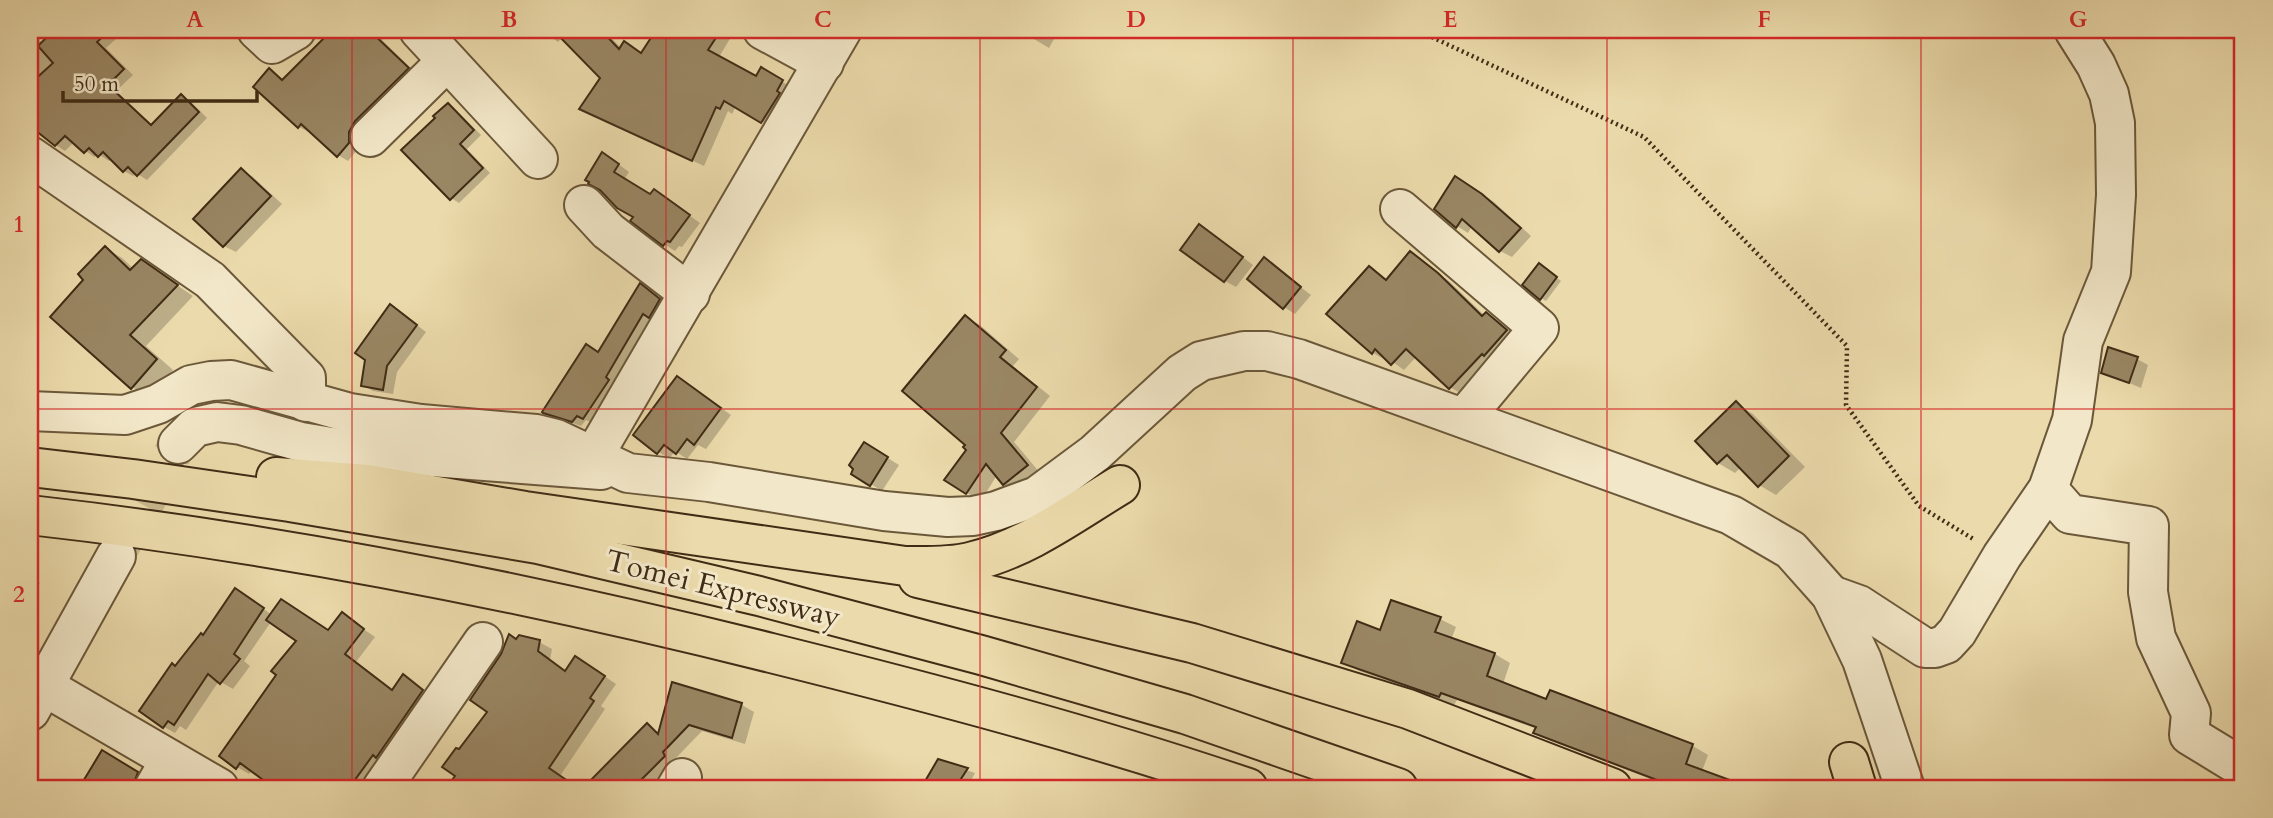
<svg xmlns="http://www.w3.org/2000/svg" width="2273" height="818" viewBox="0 0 2273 818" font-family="Cardo,serif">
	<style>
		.shadow { fill: #0003 }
		.building { fill: #998663; stroke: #402c15; stroke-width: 2 }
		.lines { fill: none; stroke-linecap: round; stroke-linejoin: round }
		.minor-tunnel { stroke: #c9b78d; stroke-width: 38; stroke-dasharray: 38 19; stroke-linecap: butt }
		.minor-casing { stroke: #6b583a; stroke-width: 42 }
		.highway-casing { stroke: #402c15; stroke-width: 42 }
		.path { stroke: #402c15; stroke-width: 4.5; stroke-dasharray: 2 3.5; stroke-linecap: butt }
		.minor { stroke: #f2e7c8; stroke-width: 38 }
		.highway { stroke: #ebdaab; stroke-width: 38 }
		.grid { fill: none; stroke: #d62828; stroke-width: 2; stroke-opacity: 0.55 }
		.labels { text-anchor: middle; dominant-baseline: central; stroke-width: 6; stroke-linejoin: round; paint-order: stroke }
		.street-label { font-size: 30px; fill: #402c15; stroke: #f2e7c8 }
		.neatline { fill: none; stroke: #d62828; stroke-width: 2.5 }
		.grid-label { font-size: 23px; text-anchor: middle; font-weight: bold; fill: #d62828 }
	</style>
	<rect width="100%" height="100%" fill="#ebdaab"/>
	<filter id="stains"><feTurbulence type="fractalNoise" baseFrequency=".00286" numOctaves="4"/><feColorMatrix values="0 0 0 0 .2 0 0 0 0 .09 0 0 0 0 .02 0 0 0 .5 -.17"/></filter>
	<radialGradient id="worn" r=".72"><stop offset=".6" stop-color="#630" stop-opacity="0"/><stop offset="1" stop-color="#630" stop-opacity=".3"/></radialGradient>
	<g class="shadow">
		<path d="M 39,30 L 126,30 L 106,48 L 133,75 L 116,91 L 153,126 L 182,96 L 191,102 L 207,118 L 147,180 L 136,173 L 133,176 L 124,171 L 112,158 L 109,161 L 98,154 L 94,157 L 74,142 L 65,151 L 56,145 L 30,118 L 30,41 L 49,41 Z"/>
		<path d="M 335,30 L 379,30 L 386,37 L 382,40 L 418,75 L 348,161 L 338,155 L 311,130 L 309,132 L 299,127 L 269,71 L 284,80 Z"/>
		<path d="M 541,30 L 604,30 L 621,48 L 643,55 L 658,30 L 719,30 L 731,37 L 719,57 L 757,78 L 762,70 L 793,88 L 773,128 L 736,106 L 732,114 L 728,111 L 704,166 L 592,115 L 602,78 L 563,37 L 558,42 Z"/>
		<path d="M 1019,30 L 1059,30 L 1049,48 Z"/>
		<path d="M 448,105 L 455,109 L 481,135 L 467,149 L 490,173 L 459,203 L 451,198 L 437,118 Z"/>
		<path d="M 614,161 L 629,172 L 624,180 L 651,196 L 665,198 L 700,223 L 682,247 L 679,246 L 675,251 L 664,244 L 602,190 Z"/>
		<path d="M 242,170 L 253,177 L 282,204 L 236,252 L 224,246 L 196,219 Z"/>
		<path d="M 1467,185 L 1494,202 L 1531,236 L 1512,257 L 1500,251 L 1472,226 L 1468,233 L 1457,226 Z"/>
		<path d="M 1211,233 L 1253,265 L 1236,287 L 1225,281 Z"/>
		<path d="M 105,248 L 122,258 L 134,269 L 141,261 L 193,296 L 146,346 L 173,370 L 149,397 L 132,387 L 86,279 Z"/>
		<path d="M 1410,253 L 1444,280 L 1445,278 L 1450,282 L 1485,316 L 1487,314 L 1498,320 L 1517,337 L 1462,394 L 1450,387 L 1417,356 L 1404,370 L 1386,357 L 1384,359 L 1373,353 L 1369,268 L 1387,281 Z"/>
		<path d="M 1264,259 L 1311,295 L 1295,314 L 1284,307 Z"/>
		<path d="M 1545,269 L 1561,281 L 1546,301 L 1541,298 Z"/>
		<path d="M 649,291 L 667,305 L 592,423 L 586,420 L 581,426 L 552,416 Z"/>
		<path d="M 401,313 L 426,332 L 397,372 L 393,394 L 373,391 L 363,385 Z"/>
		<path d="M 966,317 L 980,325 L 1019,359 L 1013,366 L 1050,396 L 1014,442 L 1041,474 L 1018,492 L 1004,484 L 997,475 L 981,501 L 967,493 Z"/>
		<path d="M 2137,359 L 2148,365 L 2141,388 L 2103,372 Z"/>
		<path d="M 688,385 L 731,415 L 706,449 L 698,445 L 687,459 L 675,451 L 669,459 L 635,435 Z"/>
		<path d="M 1736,404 L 1753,414 L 1805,467 L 1776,495 L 1759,485 L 1741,467 L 1735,473 L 1718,463 Z"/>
		<path d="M 865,444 L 899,465 L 882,491 L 853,473 Z"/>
		<path d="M 30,577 L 40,583 L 30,598 Z"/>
		<path d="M 247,597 L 272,615 L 329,631 L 342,614 L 375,637 L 356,662 L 393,691 L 403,677 L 433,697 L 366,788 L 278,788 L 253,770 L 249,774 L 237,767 L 278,675 L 299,640 L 271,622 L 244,661 L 250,666 L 233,689 L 219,681 L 186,730 L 180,726 L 175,733 L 164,727 L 176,668 L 204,637 Z"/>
		<path d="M 1440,619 L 1456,627 L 1451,640 L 1495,654 L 1510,663 L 1503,684 L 1547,701 L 1551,692 L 1693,746 L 1708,755 L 1702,771 L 1726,784 L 1724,788 L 1674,788 L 1551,741 L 1535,733 L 1537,729 L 1457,700 L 1454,705 L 1359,671 L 1344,662 L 1381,632 Z"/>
		<path d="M 517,641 L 539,642 L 552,649 L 550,660 L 566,672 L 588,665 L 616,684 L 601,706 L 605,709 L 560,776 L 577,788 L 448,788 L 458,776 L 459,751 L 489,711 Z"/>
		<path d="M 673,684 L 742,705 L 754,712 L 745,744 L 702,731 L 674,760 L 677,763 L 652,788 L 585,788 L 647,726 L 660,733 Z"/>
		<path d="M 103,752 L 148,780 L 146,788 L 78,788 L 81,788 Z"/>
		<path d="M 939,761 L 975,773 L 967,788 L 923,788 Z"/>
	</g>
	<g class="building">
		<path d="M 37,30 L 110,30 L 97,42 L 124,69 L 108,85 L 151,125 L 181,94 L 199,112 L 137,176 L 128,167 L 123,172 L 103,152 L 98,157 L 89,148 L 84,153 L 65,136 L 55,146 L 30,126 L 30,84 L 53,63 L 38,46 L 45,39 Z"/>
		<path d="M 332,30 L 369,30 L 409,68 L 355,121 L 349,132 L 349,143 L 337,157 L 301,124 L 298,128 L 253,87 L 269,68 L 282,80 Z"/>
		<path d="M 553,30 L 601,30 L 619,49 L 624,41 L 641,53 L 656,30 L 721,30 L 708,50 L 756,76 L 761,67 L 783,80 L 777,91 L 780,93 L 761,123 L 724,101 L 720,109 L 716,107 L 692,161 L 579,109 L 600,78 Z"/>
		<path d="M 448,103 L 474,130 L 460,144 L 483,168 L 450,200 L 401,150 L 435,118 L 433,116 Z"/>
		<path d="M 602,152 L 619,164 L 614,172 L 650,194 L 654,189 L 690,215 L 670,242 L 667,241 L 663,246 L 630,221 L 633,217 L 617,208 L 600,190 L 588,184 L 589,182 L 585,180 Z"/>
		<path d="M 241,168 L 271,196 L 223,247 L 193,219 Z"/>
		<path d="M 1455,176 L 1482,194 L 1521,228 L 1499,252 L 1462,219 L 1456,228 L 1434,209 Z"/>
		<path d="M 1199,224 L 1243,257 L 1224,282 L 1180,250 Z"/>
		<path d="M 105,246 L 130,270 L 141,259 L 178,285 L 130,335 L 157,359 L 131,389 L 50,317 L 83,280 L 78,274 Z"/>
		<path d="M 1410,251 L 1438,273 L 1482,316 L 1486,312 L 1507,330 L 1484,356 L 1482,354 L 1449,389 L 1406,349 L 1391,365 L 1375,349 L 1372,354 L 1326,314 L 1369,266 L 1386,280 Z"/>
		<path d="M 1264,257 L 1301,287 L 1283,309 L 1247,279 Z"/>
		<path d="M 1539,263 L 1557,277 L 1540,300 L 1522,285 Z"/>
		<path d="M 640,283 L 660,299 L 649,318 L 643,314 L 606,377 L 609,380 L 583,419 L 577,416 L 572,422 L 543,413 L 542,412 L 586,344 L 598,352 Z"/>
		<path d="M 390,304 L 417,325 L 387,366 L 383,390 L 361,386 L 365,360 L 355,353 Z"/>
		<path d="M 965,315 L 1006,350 L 1000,357 L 1037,387 L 1001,433 L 1028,465 L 1003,485 L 986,464 L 966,494 L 944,480 L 966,450 L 963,447 L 965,445 L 902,391 Z"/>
		<path d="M 2108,347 L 2138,357 L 2129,383 L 2101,373 Z"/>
		<path d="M 677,376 L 721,408 L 694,445 L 687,439 L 676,454 L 664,445 L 657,454 L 633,435 Z"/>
		<path d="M 1736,401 L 1789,456 L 1758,487 L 1727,455 L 1717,464 L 1695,441 Z"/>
		<path d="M 864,442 L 888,457 L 870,486 L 851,474 L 853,469 L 849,465 Z"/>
		<path d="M 235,588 L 264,608 L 234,654 L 240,659 L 220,684 L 208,674 L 174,725 L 168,721 L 163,728 L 139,711 L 172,663 L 175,666 L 201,633 L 203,635 Z"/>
		<path d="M 281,599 L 328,630 L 342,612 L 364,629 L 345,654 L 392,690 L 403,674 L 423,690 L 376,758 L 373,755 L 349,788 L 274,788 L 240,763 L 236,769 L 219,756 L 276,675 L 271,671 L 296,641 L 266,620 Z"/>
		<path d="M 1391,600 L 1441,617 L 1435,632 L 1495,653 L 1487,676 L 1546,699 L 1550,690 L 1693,744 L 1686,764 L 1746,786 L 1746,788 L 1678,788 L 1533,733 L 1536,727 L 1441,693 L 1439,697 L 1341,663 L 1357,621 L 1380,630 Z"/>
		<path d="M 509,634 L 516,639 L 519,635 L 540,640 L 538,651 L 565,671 L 575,656 L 605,676 L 590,698 L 594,701 L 549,768 L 578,788 L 446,788 L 455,776 L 442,767 L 456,748 L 459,749 L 487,712 L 470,700 L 501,654 Z"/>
		<path d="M 672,682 L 742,703 L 732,738 L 689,725 L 663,752 L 665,756 L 633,788 L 583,788 L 647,723 L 658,734 Z"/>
		<path d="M 102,750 L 138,772 L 132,788 L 79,788 Z"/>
		<path d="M 938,759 L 968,768 L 955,788 L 921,788 Z"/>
	</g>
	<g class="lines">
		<path class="minor-tunnel" d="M 116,555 L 178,444"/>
		<defs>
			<g id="minor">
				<path d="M 257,30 L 272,44 L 296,30"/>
				<path d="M 419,30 L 538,159"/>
				<path d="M 763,30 L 824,63"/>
				<path d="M 370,137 L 447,61"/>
				<path d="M 30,156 L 210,280 L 306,378 L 306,402"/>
				<path d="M 584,205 L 608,231 L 690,294"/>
				<path d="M 1400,209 L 1539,328 L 1464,418"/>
				<path d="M 30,411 L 125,415 L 158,404 L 191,385 L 211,381 L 231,380 L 350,413 L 421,424 L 536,434 L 556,439 L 628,473 L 709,482 L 884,511 L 948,517 L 973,516 L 996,511 L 1037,496 L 1095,453 L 1182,373 L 1201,361 L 1244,351 L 1267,351 L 1299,359 L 1731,515 L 1791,550 L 1831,595 L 1862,660 L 1905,788"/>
				<path d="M 178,444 L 195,427 L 217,422 L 241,425 L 301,442 L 331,447 L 392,454 L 601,470"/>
				<path d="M 593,457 L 842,30"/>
				<path d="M 2048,489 L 2070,514 L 2149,526 L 2148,592 L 2156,638 L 2191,713 L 2189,735 L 2243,768"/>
				<path d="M 1831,595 L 1859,605 L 1925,648 L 1935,648 L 1946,644 L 1957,632 L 2002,556 L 2048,489 L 2072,420 L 2083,341 L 2111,272 L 2116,195 L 2115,123 L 2109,94 L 2096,65 L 2074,30"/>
				<path d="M 30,678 L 219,788"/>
				<path d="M 30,711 L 116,556"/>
				<path d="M 154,788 L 170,760"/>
				<path d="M 382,788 L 483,642"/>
				<path d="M 676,788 L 682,778"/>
			</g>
			<g id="highway">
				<path d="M 30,467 L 133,479 L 290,502 L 538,544 L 759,596 L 981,655 L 1185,714 L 1398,788"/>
				<path d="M 276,477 L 367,484 L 525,511 L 905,566 C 926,566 950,567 970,562 C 1026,549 1072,514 1120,485"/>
				<path d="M 30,515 C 280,543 527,592 771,653 C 932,693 1091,735 1248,788"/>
				<path d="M 918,578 L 1192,643 L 1408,709 L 1612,788"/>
				<path d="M 1849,762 L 1857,788"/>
			</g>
		</defs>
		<use href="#minor" class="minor-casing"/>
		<use href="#highway" class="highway-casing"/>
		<path class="path" d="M 1417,30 L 1644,137 L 1847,346 L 1846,405 L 1919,506 L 1975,540"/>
		<use href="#minor" class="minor"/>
		<use href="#highway" class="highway"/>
	</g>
	<path class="grid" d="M 352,30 L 352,788M 666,30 L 666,788M 980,30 L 980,788M 1293,30 L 1293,788M 1607,30 L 1607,788M 1921,30 L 1921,788M 30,409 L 2243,409"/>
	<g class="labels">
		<g class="street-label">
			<text transform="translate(723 589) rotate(14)">Tomei Expressway</text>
		</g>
	</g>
	<rect width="2273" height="818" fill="none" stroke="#ebdaab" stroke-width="77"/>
	<path d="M63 91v10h194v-10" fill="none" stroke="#402c15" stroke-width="3.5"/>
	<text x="74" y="91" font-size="21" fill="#402c15" stroke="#f2e7c8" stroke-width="5" paint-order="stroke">50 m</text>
	<rect x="38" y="38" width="2196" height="742" class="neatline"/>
	<g class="grid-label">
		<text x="195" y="27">A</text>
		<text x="509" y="27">B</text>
		<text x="823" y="27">C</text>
		<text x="1136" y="27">D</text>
		<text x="1450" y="27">E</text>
		<text x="1764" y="27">F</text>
		<text x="2078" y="27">G</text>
		<text x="19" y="232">1</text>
		<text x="19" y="602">2</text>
	</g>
	<rect width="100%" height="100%" filter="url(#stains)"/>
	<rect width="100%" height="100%" fill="url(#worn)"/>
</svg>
